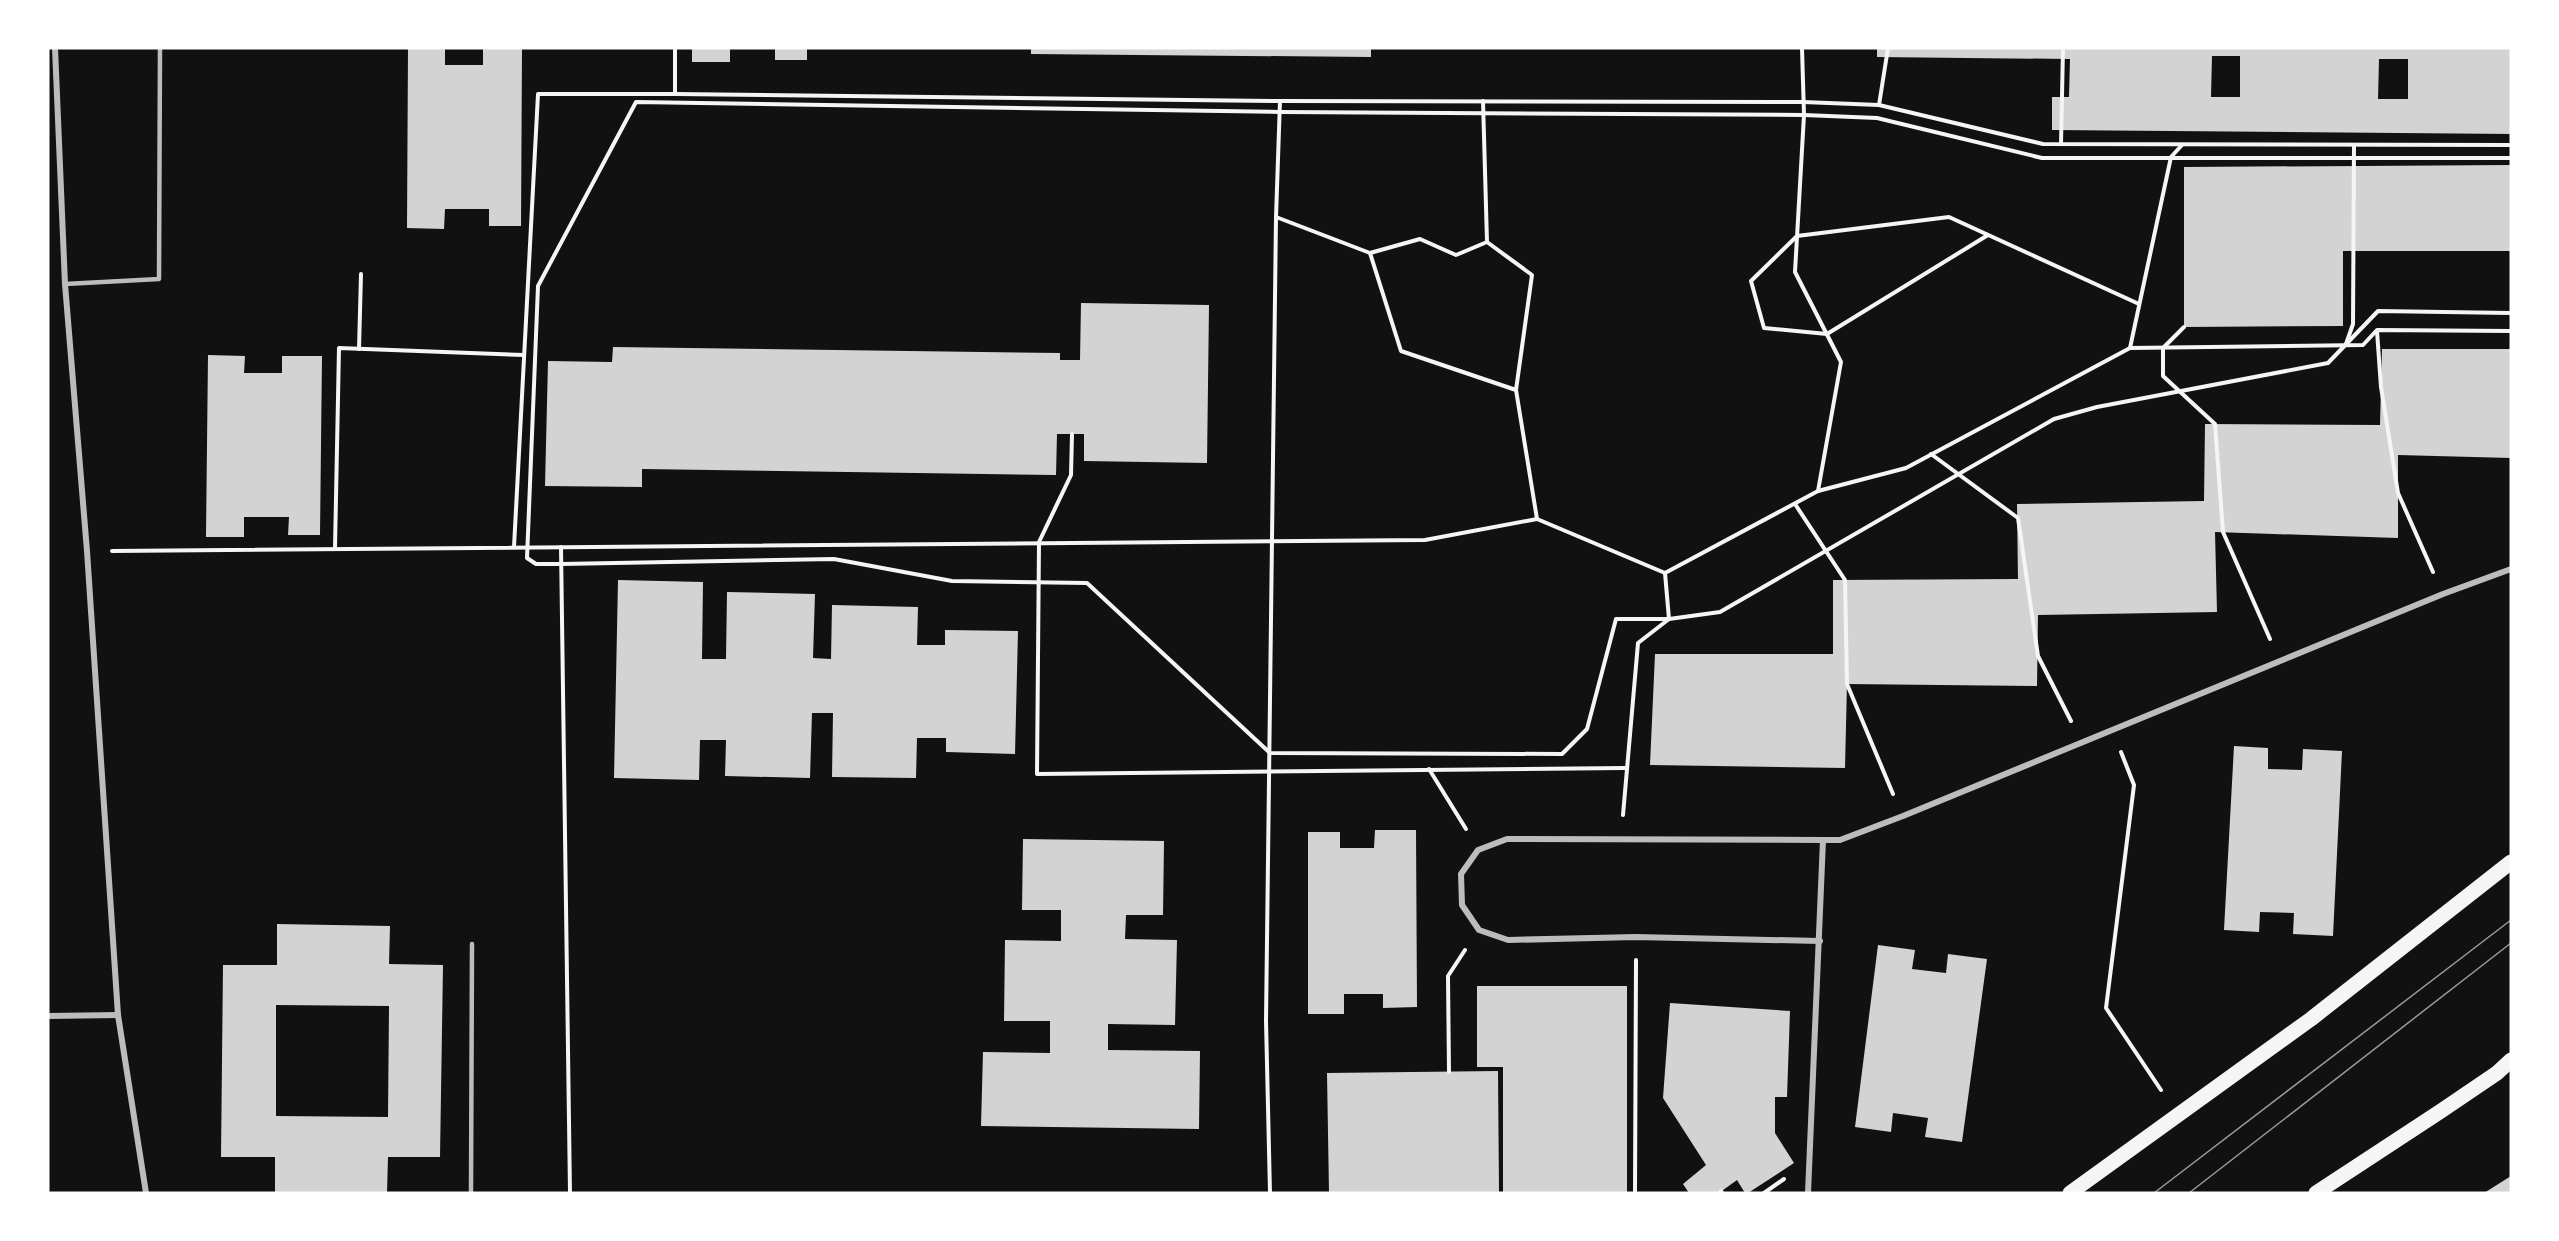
<svg xmlns="http://www.w3.org/2000/svg" width="2559" height="1241" viewBox="0 0 2559 1241" font-family="Ubuntu,sans-serif">
	<style>
		.building { fill: #d3d3d3; fill-rule: evenodd }
		.lines { fill: none; stroke-linecap: round; stroke-linejoin: round }
		.path { stroke: #f5f5f5; stroke-width: 4 }
		.service { stroke: #bcbcbc; stroke-width: 4.5 }
		.minor { stroke: #bcbcbc; stroke-width: 6 }
		.primary { stroke: #f5f5f5; stroke-width: 15 }
		.tram { stroke: #9a9a9a; stroke-width: 1.5 }
	</style>
	<rect width="100%" height="100%" fill="#111"/>
	<g class="building">
		<path d="M 408,48 L 445,48 L 445,65 L 483,65 L 483,48 L 522,48 L 521,226 L 489,226 L 489,209 L 445,209 L 444,229 L 407,228 Z"/>
		<rect x="692" y="48" width="38" height="14"/>
		<rect x="775" y="48" width="32" height="12"/>
		<path d="M 1031,48 L 1371,48 L 1371,57 L 1031,54 Z"/>
		<path d="M 1877,48 L 2511,48 L 2511,134 L 2052,130 L 2052,97 L 2069,97 L 2070,59 L 1877,57 ZM 2212,56 L 2240,56 L 2240,97 L 2211,97 ZM 2379,59 L 2408,59 L 2408,99 L 2378,99 Z"/>
		<path d="M 2511,165 L 2511,251 L 2343,251 L 2343,326 L 2184,327 L 2184,167 Z"/>
		<path d="M 1081,303 L 1209,305 L 1207,463 L 1084,461 L 1084,434 L 1057,434 L 1056,475 L 642,469 L 642,487 L 545,486 L 548,361 L 612,362 L 613,347 L 1060,353 L 1060,360 L 1080,360 Z"/>
		<path d="M 2382,349 L 2511,349 L 2511,458 L 2398,455 L 2398,538 L 2215,532 L 2217,612 L 2038,615 L 2037,686 L 1847,684 L 1845,768 L 1650,765 L 1655,654 L 1833,654 L 1833,580 L 2018,579 L 2017,504 L 2204,501 L 2205,424 L 2380,425 Z"/>
		<path d="M 208,355 L 245,356 L 244,373 L 282,373 L 282,356 L 322,356 L 320,535 L 288,535 L 289,517 L 244,517 L 244,537 L 206,537 Z"/>
		<path d="M 618,580 L 703,582 L 702,659 L 726,659 L 727,592 L 815,594 L 813,658 L 831,659 L 832,605 L 918,607 L 917,645 L 945,645 L 945,630 L 1018,631 L 1015,754 L 946,752 L 946,738 L 917,738 L 916,778 L 832,777 L 833,713 L 812,713 L 810,778 L 725,776 L 726,740 L 700,740 L 699,780 L 614,778 Z"/>
		<path d="M 2234,746 L 2268,748 L 2268,769 L 2302,770 L 2303,749 L 2342,751 L 2333,936 L 2293,934 L 2294,913 L 2260,912 L 2259,932 L 2224,930 Z"/>
		<path d="M 1375,830 L 1416,830 L 1417,1007 L 1383,1008 L 1383,994 L 1344,994 L 1344,1014 L 1308,1014 L 1308,832 L 1340,832 L 1340,848 L 1374,848 Z"/>
		<path d="M 1023,839 L 1164,841 L 1163,915 L 1126,915 L 1125,939 L 1177,940 L 1175,1025 L 1108,1024 L 1108,1050 L 1200,1051 L 1199,1129 L 981,1126 L 983,1052 L 1050,1053 L 1050,1021 L 1004,1021 L 1005,940 L 1061,941 L 1061,910 L 1022,910 Z"/>
		<path d="M 277,924 L 390,926 L 389,964 L 443,965 L 440,1157 L 388,1157 L 387,1193 L 275,1193 L 275,1157 L 221,1157 L 223,965 L 277,965 ZM 276,1005 L 389,1006 L 388,1117 L 276,1116 Z"/>
		<path d="M 1878,945 L 1915,950 L 1912,969 L 1946,973 L 1948,954 L 1987,959 L 1962,1142 L 1925,1137 L 1928,1118 L 1893,1113 L 1891,1132 L 1855,1127 Z"/>
		<path d="M 1477,986 L 1627,986 L 1627,1193 L 1503,1193 L 1503,1067 L 1477,1067 Z"/>
		<path d="M 1670,1003 L 1790,1011 L 1787,1097 L 1775,1097 L 1775,1133 L 1794,1163 L 1748,1193 L 1745,1193 L 1737,1180 L 1719,1193 L 1689,1193 L 1683,1184 L 1706,1165 L 1663,1098 Z"/>
		<path d="M 1498,1071 L 1499,1193 L 1329,1193 L 1327,1073 Z"/>
		<path d="M 2511,1176 L 2511,1193 L 2484,1193 Z"/>
	</g>
	<g class="lines">
		<g class="path">
			<path d="M 1802,48 L 1804,115 L 1795,272 L 1841,362 L 1818,491"/>
			<path d="M 675,94 L 1280,101 L 1803,102 L 1879,105 L 2043,144 L 2511,145"/>
			<path d="M 1483,101 L 1487,242"/>
			<path d="M 1879,105 L 1888,48"/>
			<path d="M 2061,144 L 2063,48"/>
			<path d="M 2511,158 L 2042,158 L 1877,118 L 1804,115 L 1281,112 L 636,102 L 538,286 L 527,558 L 536,564 L 561,564 L 834,559 L 952,581 L 1087,583 L 1270,753 L 1562,754 L 1587,729 L 1616,619 L 1669,619 L 1720,612 L 2054,419 L 2097,407 L 2328,363 L 2378,311 L 2511,313"/>
			<path d="M 1276,217 L 1370,253 L 1401,351 L 1516,390 L 1537,519"/>
			<path d="M 1988,235 L 1827,334 L 1764,328 L 1751,281 L 1797,236 L 1949,217 L 2139,304"/>
			<path d="M 1370,253 L 1420,239 L 1456,255 L 1487,242 L 1532,275 L 1516,390"/>
			<path d="M 2184,327 L 2163,348 L 2163,376 L 2215,424 L 2223,532 L 2270,639"/>
			<path d="M 2377,331 L 2381,387 L 2398,493 L 2433,572"/>
			<path d="M 2346,344 L 2353,324 L 2354,145"/>
			<path d="M 2130,348 L 2171,157 L 2182,145"/>
			<path d="M 359,349 L 361,274"/>
			<path d="M 1072,434 L 1071,475 L 1039,542 L 1037,774 L 1625,768"/>
			<path d="M 1931,454 L 2018,518 L 2038,656 L 2071,721"/>
			<path d="M 1795,504 L 1845,580 L 1847,684 L 1893,794"/>
			<path d="M 514,547 L 538,94 L 675,94 L 675,48"/>
			<path d="M 561,547 L 570,1193"/>
			<path d="M 335,548 L 339,348 L 524,355"/>
			<path d="M 112,551 L 1425,540 L 1537,519 L 1665,573 L 1818,491 L 1906,468 L 2130,348 L 2363,345 L 2377,330 L 2511,331"/>
			<path d="M 2121,752 L 2134,785 L 2106,1008 L 2161,1090"/>
			<path d="M 1429,769 L 1466,829"/>
			<path d="M 1623,815 L 1638,643 L 1669,619 L 1665,573"/>
			<path d="M 1449,1072 L 1448,976 L 1465,950"/>
			<path d="M 1721,1191 L 1722,1193"/>
			<path d="M 1270,1193 L 1266,1021 L 1276,217 L 1280,101"/>
			<path d="M 1635,1193 L 1636,960"/>
			<path d="M 1764,1193 L 1784,1179"/>
		</g>
		<g class="service">
			<path d="M 65,284 L 159,279 L 160,48"/>
			<path d="M 471,1193 L 472,944"/>
		</g>
		<g class="minor">
			<path d="M 55,48 L 65,284 L 87,551 L 118,1015 L 146,1193"/>
			<path d="M 1820,941 L 1636,937 L 1508,940 L 1479,930 L 1462,905 L 1461,874 L 1478,850 L 1507,839 L 1823,840"/>
			<path d="M 48,1016 L 118,1015"/>
			<path d="M 1808,1193 L 1823,840 L 1840,840 L 1903,816 L 2443,594 L 2511,569"/>
		</g>
		<g class="primary">
			<path d="M 2070,1193 L 2311,1019 L 2511,862"/>
			<path d="M 2316,1193 L 2441,1111 L 2497,1073 L 2511,1060"/>
		</g>
		<g class="tram">
			<path d="M 2154,1193 L 2511,920"/>
			<path d="M 2189,1193 L 2511,943"/>
		</g>
	</g>
	<rect width="2559" height="1241" fill="none" stroke="#ffffff" stroke-width="99"/>
</svg>
